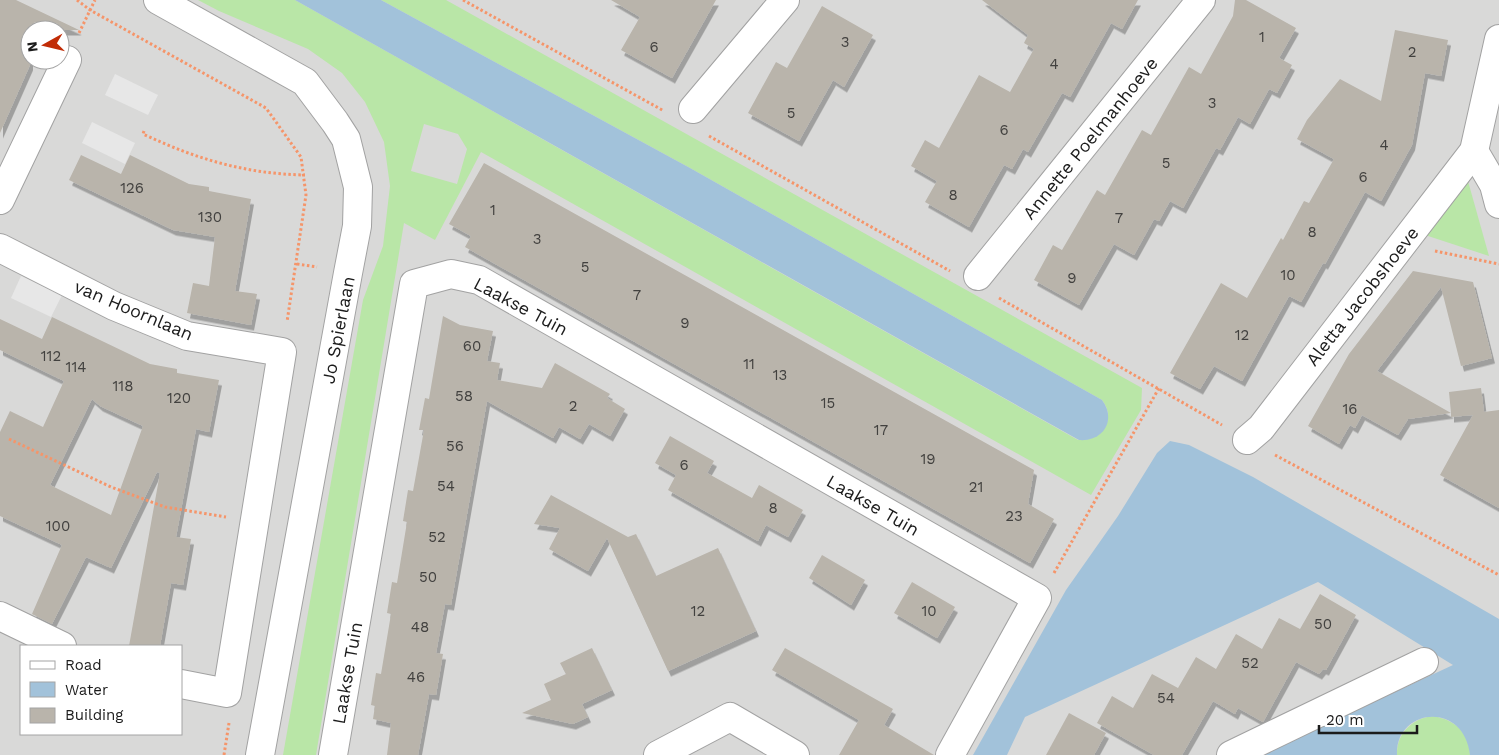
<svg xmlns="http://www.w3.org/2000/svg" width="1499" height="755" viewBox="0 0 1499 755" font-family="'Work Sans',sans-serif">
	<style>
		.residential { fill: #d9d9d8; fill-rule: evenodd }
		.grass { fill: #b9e6a7; fill-rule: evenodd }
		.parking { fill: #e7e7e7 }
		.water { fill: #a2c2da }
		.building { fill: #b9b4ab; fill-rule: evenodd; filter: url(#shadow) }
		.lines { fill: none; stroke-linecap: round; stroke-linejoin: round }
		.minor-casing { stroke: #a2a2a2; stroke-width: 30 }
		.path { stroke: #f5956a; stroke-width: 3; stroke-dasharray: 2.5 2.5; stroke-linecap: butt }
		.minor { stroke: #fff; stroke-width: 28 }
		.labels { text-anchor: middle; dominant-baseline: central; stroke-width: 4.5; stroke-linejoin: round; paint-order: stroke }
		.number-label { font-size: 15px; fill: #42413f }
		.street-label { font-size: 18px; fill: #1b1b1b; stroke: #fff }
	</style>
	<defs>
		<filter id="shadow"><feDropShadow dx="3" dy="5.5" stdDeviation="0" flood-color="#0004"/></filter>
	</defs>
	<rect width="100%" height="100%" fill="#edebe1"/>
	<path class="residential" d="M 0,0 L 1499,0 L 1499,755 L 0,755 ZM 30,30 L 60,30 L 60,60 L 30,60 ZM 21,646 L 181,646 L 181,734 L 21,734 Z"/>
	<g class="grass">
		<path d="M 198,0 L 295,0 L 1078,440 C 1102,442 1117,419 1102,400 L 690,168 L 381,0 L 446,0 L 1142,388 L 1141,410 L 1091,495 L 481,152 L 435,240 L 404,223 L 316,755 L 283,755 L 363,300 L 383,246 L 390,186 L 384,142 L 365,102 L 342,73 L 308,49 L 219,11 ZM 424,124 L 458,134 L 467,149 L 457,184 L 411,171 Z"/>
		<path d="M 1466,174 L 1489,256 L 1425,235 Z"/>
		<path d="M 1433,716 C 1455,720 1469,732 1470,755 L 1397,755 C 1396,734 1412,718 1433,716 Z"/>
	</g>
	<g class="parking">
		<path d="M 115,74 L 158,95 L 148,115 L 105,95 Z"/>
		<path d="M 92,122 L 135,143 L 125,164 L 82,143 Z"/>
		<path d="M 21,276 L 62,295 L 51,317 L 11,298 Z"/>
	</g>
	<g class="water">
		<path d="M 295,0 L 381,0 L 690,168 L 1102,400 C 1117,420 1103,442 1079,440 Z"/>
		<path d="M 1170,441 L 1189,445 L 1253,477 L 1499,619 L 1499,755 L 1470,755 C 1464,700 1395,708 1397,755 L 1259,755 L 1453,665 L 1318,582 L 1025,717 L 1007,755 L 973,755 L 1066,590 L 1118,516 L 1157,453 Z"/>
	</g>
	<g class="building">
		<path d="M 0,0 L 16,0 L 79,30 L 30,30 L 30,65 L 0,133 Z"/>
		<path d="M 611,0 L 716,0 L 672,78 L 621,50 L 640,17 Z"/>
		<path d="M 982,0 L 1138,0 L 1122,29 L 1111,23 L 1070,97 L 1062,93 L 1028,152 L 1023,149 L 1012,169 L 1004,165 L 969,227 L 925,202 L 937,181 L 911,166 L 925,140 L 939,148 L 979,75 L 1010,92 L 1034,49 L 1024,43 L 1028,35 Z"/>
		<path d="M 1235,0 L 1246,0 L 1296,28 L 1279,58 L 1292,65 L 1277,93 L 1269,89 L 1250,124 L 1238,117 L 1220,150 L 1216,148 L 1183,208 L 1170,201 L 1159,221 L 1154,219 L 1134,255 L 1114,244 L 1079,305 L 1034,280 L 1053,245 L 1062,250 L 1097,190 L 1105,195 L 1142,130 L 1151,135 L 1189,67 L 1201,74 L 1233,16 Z"/>
		<path d="M 822,6 L 873,35 L 844,87 L 833,80 L 799,141 L 748,113 L 776,62 L 787,68 Z"/>
		<path d="M 1395,30 L 1448,40 L 1441,76 L 1425,73 L 1412,145 L 1381,201 L 1365,192 L 1325,264 L 1323,263 L 1301,302 L 1289,296 L 1242,381 L 1214,366 L 1200,389 L 1170,373 L 1221,283 L 1247,298 L 1281,238 L 1283,240 L 1304,201 L 1309,203 L 1334,159 L 1297,139 L 1307,120 L 1340,79 L 1381,101 Z"/>
		<path d="M 81,155 L 121,174 L 130,155 L 189,184 L 209,187 L 209,191 L 251,199 L 235,291 L 257,294 L 251,325 L 187,313 L 193,283 L 209,286 L 215,237 L 173,230 L 69,180 Z"/>
		<path d="M 484,163 L 1034,470 L 1028,504 L 1054,519 L 1030,563 L 465,247 L 471,236 L 449,224 Z"/>
		<path d="M 1413,271 L 1473,282 L 1492,358 L 1461,366 L 1441,287 L 1377,371 L 1451,413 L 1449,392 L 1481,388 L 1484,412 L 1499,410 L 1499,508 L 1440,475 L 1473,415 L 1451,417 L 1451,413 L 1408,419 L 1398,435 L 1362,415 L 1355,428 L 1350,425 L 1339,444 L 1308,426 L 1349,354 Z"/>
		<path d="M 443,316 L 460,325 L 493,331 L 487,361 L 500,363 L 497,380 L 542,388 L 555,363 L 610,394 L 607,398 L 625,409 L 610,436 L 589,424 L 580,439 L 559,427 L 553,438 L 487,401 L 451,605 L 445,604 L 436,653 L 443,654 L 436,695 L 429,694 L 418,755 L 387,755 L 391,723 L 373,719 L 375,706 L 371,705 L 376,673 L 381,674 L 391,614 L 387,613 L 392,582 L 397,583 L 407,522 L 403,521 L 408,490 L 413,491 L 424,430 L 419,430 L 425,398 L 429,399 Z"/>
		<path d="M 52,317 L 150,364 L 177,369 L 177,373 L 219,380 L 209,432 L 196,429 L 176,537 L 191,539 L 183,585 L 171,583 L 160,646 L 129,646 L 160,473 L 157,472 L 111,568 L 86,557 L 52,624 L 32,614 L 62,545 L 0,516 L 0,432 L 10,411 L 43,427 L 64,381 L 0,350 L 0,319 L 42,339 ZM 92,399 L 100,406 L 143,426 L 111,515 L 50,485 Z"/>
		<path d="M 670,436 L 714,461 L 707,473 L 752,498 L 759,485 L 803,510 L 788,537 L 766,525 L 758,541 L 668,490 L 676,475 L 655,463 Z"/>
		<path d="M 551,495 L 628,537 L 636,534 L 656,576 L 718,548 L 756,631 L 668,671 L 607,538 L 588,571 L 549,549 L 560,528 L 534,524 Z"/>
		<path d="M 822,555 L 865,580 L 851,605 L 809,578 Z"/>
		<path d="M 912,582 L 955,607 L 937,638 L 894,613 Z"/>
		<path d="M 1320,594 L 1356,615 L 1326,670 L 1323,669 L 1319,674 L 1296,662 L 1263,722 L 1238,708 L 1235,714 L 1213,701 L 1182,755 L 1154,755 L 1097,723 L 1112,696 L 1133,708 L 1152,674 L 1178,688 L 1196,657 L 1216,669 L 1236,634 L 1262,649 L 1279,618 L 1300,629 Z"/>
		<path d="M 592,648 L 612,690 L 582,704 L 588,717 L 573,724 L 522,713 L 551,700 L 544,684 L 566,674 L 560,663 Z"/>
		<path d="M 785,648 L 893,709 L 884,725 L 934,755 L 839,755 L 859,720 L 772,670 Z"/>
		<path d="M 1069,713 L 1106,733 L 1094,755 L 1046,755 Z"/>
	</g>
	<g class="lines">
		<defs>
			<g id="minor">
				<path d="M 158,0 L 305,82 L 335,122 L 346,139 L 358,187 L 357,226 L 348,273 L 260,755"/>
				<path d="M 693,109 L 785,0"/>
				<path d="M 1474,151 L 1494,185 L 1499,204"/>
				<path d="M 0,200 L 67,60"/>
				<path d="M 0,248 L 114,306 L 187,336 L 282,352 L 227,693 L 181,684"/>
				<path d="M 978,276 L 1201,0"/>
				<path d="M 1247,440 L 1261,428 L 1474,151 L 1499,39"/>
				<path d="M 0,616 L 62,646"/>
				<path d="M 333,755 L 414,284 L 451,274 L 479,280 L 1037,598 L 950,755"/>
				<path d="M 658,755 L 730,717 L 795,755"/>
				<path d="M 1231,755 L 1424,662"/>
			</g>
		</defs>
		<use href="#minor" class="minor-casing"/>
		<g class="path">
			<path d="M 77,0 L 90,10 L 266,108 L 301,157 L 306,195 L 287,322"/>
			<path d="M 463,0 L 664,111"/>
			<path d="M 79,33 L 95,0"/>
			<path d="M 144,131 L 143,134 C 196,159 246,174 305,175"/>
			<path d="M 709,136 L 950,271"/>
			<path d="M 1435,251 L 1499,264"/>
			<path d="M 297,264 L 317,267"/>
			<path d="M 999,298 L 1222,425"/>
			<path d="M 9,439 L 111,487 L 165,507 L 226,517"/>
			<path d="M 1275,455 L 1499,575"/>
			<path d="M 1054,573 L 1159,388"/>
			<path d="M 224,755 L 229,723"/>
		</g>
		<use href="#minor" class="minor"/>
	</g>
	<g class="labels">
		<g class="number-label">
			<text x="1262" y="37">1</text>
			<text x="845" y="42">3</text>
			<text x="654" y="47">6</text>
			<text x="1412" y="52">2</text>
			<text x="1054" y="64">4</text>
			<text x="1212" y="103">3</text>
			<text x="791" y="113">5</text>
			<text x="1004" y="130">6</text>
			<text x="1384" y="145">4</text>
			<text x="1166" y="163">5</text>
			<text x="1363" y="177">6</text>
			<text x="132" y="188">126</text>
			<text x="953" y="195">8</text>
			<text x="493" y="210">1</text>
			<text x="210" y="217">130</text>
			<text x="1119" y="218">7</text>
			<text x="1312" y="232">8</text>
			<text x="537" y="239">3</text>
			<text x="585" y="267">5</text>
			<text x="1288" y="275">10</text>
			<text x="1072" y="278">9</text>
			<text x="637" y="295">7</text>
			<text x="685" y="323">9</text>
			<text x="1242" y="335">12</text>
			<text x="472" y="346">60</text>
			<text x="51" y="356">112</text>
			<text x="749" y="364">11</text>
			<text x="76" y="367">114</text>
			<text x="780" y="375">13</text>
			<text x="123" y="386">118</text>
			<text x="464" y="396">58</text>
			<text x="179" y="398">120</text>
			<text x="828" y="403">15</text>
			<text x="573" y="406">2</text>
			<text x="1350" y="409">16</text>
			<text x="881" y="430">17</text>
			<text x="455" y="446">56</text>
			<text x="928" y="459">19</text>
			<text x="684" y="465">6</text>
			<text x="446" y="486">54</text>
			<text x="976" y="487">21</text>
			<text x="773" y="508">8</text>
			<text x="1014" y="516">23</text>
			<text x="58" y="526">100</text>
			<text x="437" y="537">52</text>
			<text x="428" y="577">50</text>
			<text x="698" y="611">12</text>
			<text x="929" y="611">10</text>
			<text x="1323" y="624">50</text>
			<text x="420" y="627">48</text>
			<text x="1250" y="663">52</text>
			<text x="416" y="677">46</text>
			<text x="1166" y="698">54</text>
		</g>
		<g class="street-label">
			<text transform="translate(1090 138) rotate(-51)">Annette Poelmanhoeve</text>
			<text transform="translate(1362 296) rotate(-52)">Aletta Jacobshoeve</text>
			<text transform="translate(521 306) rotate(28)">Laakse Tuin</text>
			<text transform="translate(134 310) rotate(23)">van Hoornlaan</text>
			<text transform="translate(338 330) rotate(-79)">Jo Spierlaan</text>
			<text transform="translate(873 505) rotate(30)">Laakse Tuin</text>
			<text transform="translate(347 673) rotate(-80)">Laakse Tuin</text>
		</g>
	</g>
	<rect x="20" y="645" width="162" height="90" fill="#ffffff" stroke="#a4a4a4"/>
	<rect x="30" y="661" width="25" height="8" fill="#ffffff" stroke="#a4a4a4"/>
	<text x="65" y="670" font-size="15" fill="#1b1b1b">Road</text>
	<rect x="30" y="682" width="25" height="15" fill="#a2c2da" stroke="#a4a4a4"/>
	<text x="65" y="695" font-size="15" fill="#1b1b1b">Water</text>
	<rect x="30" y="708" width="25" height="15" fill="#b9b4ab" stroke="#a4a4a4"/>
	<text x="65" y="720" font-size="15" fill="#1b1b1b">Building</text>
	<g transform="translate(45 45) rotate(262)"><circle r="24" fill="#ffffff" stroke="#a4a4a4"/>
	<path d="M0-4L9 19L0 12L-9 19Z" fill="#c12c06"/>
	<text y="-8" font-size="14" font-weight="bold" text-anchor="middle" fill="#1b1b1b">N</text>
	</g>
	<path d="M1319 725v8h98v-8" fill="none" stroke="#1b1b1b" stroke-width="2.5"/>
	<text x="1326" y="725" font-size="15" fill="#1b1b1b" stroke="#ffffff" stroke-width="4" paint-order="stroke">20 m</text>
</svg>
